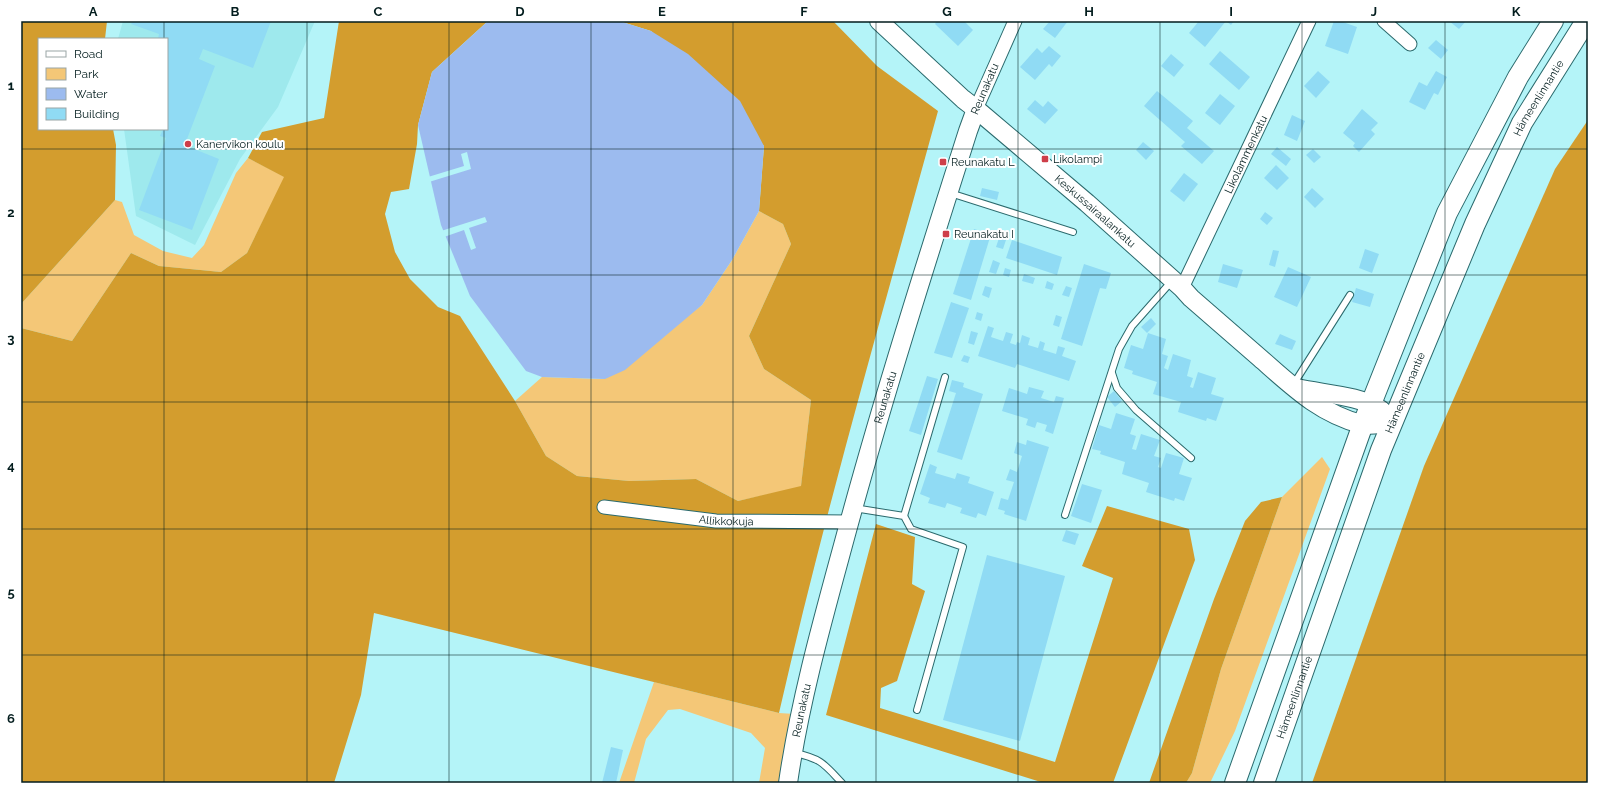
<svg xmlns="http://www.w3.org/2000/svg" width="1609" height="804" viewBox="0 0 1609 804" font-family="Raleway,sans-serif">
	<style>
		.built { fill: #9ee9ed }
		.green { fill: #f4c777 }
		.forest { fill: #d39d2e }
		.water { fill: #9cbbef }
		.pier { fill: #b4f4f8 }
		.building { fill: #90dbf4 }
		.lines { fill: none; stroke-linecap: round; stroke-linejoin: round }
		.lane-casing { stroke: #2b6a6d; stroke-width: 8 }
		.street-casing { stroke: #2b6a6d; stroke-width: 15 }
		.secondary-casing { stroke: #2b6a6d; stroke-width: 20 }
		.primary-casing { stroke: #2b6a6d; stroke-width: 22 }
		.lane { stroke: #fff; stroke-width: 6 }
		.street { stroke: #fff; stroke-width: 13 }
		.secondary { stroke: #fff; stroke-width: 18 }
		.primary { stroke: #fff; stroke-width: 20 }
		.grid { fill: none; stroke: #031d1e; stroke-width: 1; stroke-opacity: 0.55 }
		.poi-dot { fill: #ce3e49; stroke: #fff; stroke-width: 1.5 }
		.labels { text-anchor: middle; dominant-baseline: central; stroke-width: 4; stroke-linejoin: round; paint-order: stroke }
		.street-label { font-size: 11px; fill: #031d1e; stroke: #fff }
		.poi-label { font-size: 11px; fill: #031d1e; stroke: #fff; text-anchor: start }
		.neatline { fill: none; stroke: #031d1e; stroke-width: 1.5 }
		.grid-label { font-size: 13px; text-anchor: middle; font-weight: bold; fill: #031d1e }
	</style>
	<rect width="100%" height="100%" fill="#b4f4f8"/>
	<path class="built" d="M 123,21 L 315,21 L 278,107 L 240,159 L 195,245 L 136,216 L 124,129 L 167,129 L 167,39 L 118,39 Z"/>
	<g class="green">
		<path d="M 248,158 L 285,177 L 247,253 L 221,272 L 159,266 L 131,253 L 72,341 L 21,328 L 21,304 L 115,200 L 122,202 L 134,235 L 163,251 L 192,258 L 204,245 L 236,173 Z"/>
		<path d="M 759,211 L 783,224 L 791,244 L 749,336 L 764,369 L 811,400 L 801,487 L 738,501 L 696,479 L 629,481 L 577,476 L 546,456 L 515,401 L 542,377 L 604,379 L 702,305 L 732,260 Z"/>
		<path d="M 1322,457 L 1330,469 L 1235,731 L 1210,783 L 1186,783 L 1192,773 L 1221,669 L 1282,497 Z"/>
		<path d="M 654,682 L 779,713 L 795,714 L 782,783 L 759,783 L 765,748 L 751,733 L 680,709 L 668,710 L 646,739 L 634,783 L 619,783 Z"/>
	</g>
	<g class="forest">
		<path d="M 21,21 L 107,21 L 105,39 L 39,39 L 39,129 L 113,129 L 116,145 L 115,200 L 21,304 Z"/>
		<path d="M 339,21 L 488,21 L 432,72 L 418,125 L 417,144 L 409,189 L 391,192 L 385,214 L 395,252 L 410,279 L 438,307 L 460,316 L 515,401 L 546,456 L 577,476 L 629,481 L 696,479 L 738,501 L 801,486 L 811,400 L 764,369 L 749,336 L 791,244 L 783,224 L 759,211 L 764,146 L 651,31 L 619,21 L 833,21 L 877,66 L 938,111 C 883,311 825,511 779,713 L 374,613 L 361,695 L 334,783 L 21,783 L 21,328 L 72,341 L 131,253 L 159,266 L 221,272 L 247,253 L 284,177 L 248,158 L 262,132 L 324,118 Z"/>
		<path d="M 1588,120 L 1588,783 L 1312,783 L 1424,466 L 1555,169 Z"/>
		<path d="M 1282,497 L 1221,669 L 1192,773 L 1186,783 L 1149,783 L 1214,599 L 1245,521 L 1261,502 Z"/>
		<path d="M 1107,506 L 1189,529 L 1195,560 L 1113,783 L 1044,783 L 826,715 L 876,524 L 915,537 L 912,584 L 925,591 L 897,681 L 881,688 L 880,708 L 1055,762 L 1113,578 L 1082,566 Z"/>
	</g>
	<path class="water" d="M 488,21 L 619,21 L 651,31 L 688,54 L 740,101 L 764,146 L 759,211 L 732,260 L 702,305 L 625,370 L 605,379 L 542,377 L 526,371 L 470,296 L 441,225 L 418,125 L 432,72 Z"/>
	<g class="pier">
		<path d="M 467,152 L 471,169 L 429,182 L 428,177 L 464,166 L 461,154 Z"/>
		<path d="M 485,217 L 487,222 L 469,228 L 476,248 L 471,250 L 464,230 L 444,237 L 441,231 Z"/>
	</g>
	<g class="building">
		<path d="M 133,21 L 271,21 L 253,68 L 203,49 L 199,59 L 215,66 L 187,139 L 191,141 L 189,147 L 219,159 L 192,230 L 139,210 L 166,138 L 160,136 L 163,129 L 167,129 L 167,39 L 158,39 L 159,34 L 131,24 Z"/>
		<path d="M 937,21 L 964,21 L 973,30 L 958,46 L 935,24 Z"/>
		<path d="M 1050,21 L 1068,21 L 1055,38 L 1043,29 Z"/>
		<path d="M 1199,21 L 1234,21 L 1231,25 L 1226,21 L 1205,47 L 1189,33 Z"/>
		<path d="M 1334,21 L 1340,21 L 1357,27 L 1348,54 L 1325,46 Z"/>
		<path d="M 1449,21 L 1466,21 L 1459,29 Z"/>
		<path d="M 1436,40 L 1448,50 L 1441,59 L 1428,48 Z"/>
		<path d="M 1049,46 L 1061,56 L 1052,67 L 1049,64 L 1035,80 L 1020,67 L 1037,48 L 1042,53 Z"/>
		<path d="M 1220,51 L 1250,77 L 1239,90 L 1209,64 Z"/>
		<path d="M 1171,54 L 1184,65 L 1174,77 L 1161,66 Z"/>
		<path d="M 1318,71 L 1330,82 L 1316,98 L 1304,86 Z"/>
		<path d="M 1436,71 L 1447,77 L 1438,95 L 1434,93 L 1425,110 L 1409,102 L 1419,82 L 1427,86 Z"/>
		<path d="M 1157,91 L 1193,121 L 1187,128 L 1214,151 L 1202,164 L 1181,146 L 1185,142 L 1144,106 Z"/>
		<path d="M 1220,94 L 1235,106 L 1220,125 L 1205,113 Z"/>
		<path d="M 1035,100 L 1043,107 L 1048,101 L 1058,110 L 1045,124 L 1027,109 Z"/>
		<path d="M 1362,109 L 1378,123 L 1371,130 L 1375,134 L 1359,152 L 1353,146 L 1355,143 L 1343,133 Z"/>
		<path d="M 1292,115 L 1305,121 L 1297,141 L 1284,135 Z"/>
		<path d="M 1143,142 L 1154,151 L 1146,160 L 1136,150 Z"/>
		<path d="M 1277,147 L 1291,159 L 1286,166 L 1271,154 Z"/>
		<path d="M 1313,149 L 1321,157 L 1314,163 L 1306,155 Z"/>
		<path d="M 1276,165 L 1289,178 L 1277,190 L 1264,178 Z"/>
		<path d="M 1184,173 L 1198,184 L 1184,202 L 1170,191 Z"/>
		<path d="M 982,188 L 999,192 L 997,200 L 980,196 Z"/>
		<path d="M 1312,188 L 1324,199 L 1315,208 L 1304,197 Z"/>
		<path d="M 1265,212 L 1273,218 L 1267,225 L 1260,219 Z"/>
		<path d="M 974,229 L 991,234 L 971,300 L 953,294 Z"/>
		<path d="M 999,238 L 1006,240 L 1003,249 L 996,247 Z"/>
		<path d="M 1012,240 L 1062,257 L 1057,275 L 1006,258 Z"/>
		<path d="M 1365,249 L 1379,254 L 1372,273 L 1359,268 Z"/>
		<path d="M 1273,250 L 1279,251 L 1275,267 L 1269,265 Z"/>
		<path d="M 993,260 L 1000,263 L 996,274 L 989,272 Z"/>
		<path d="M 1084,264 L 1111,273 L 1106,289 L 1100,288 L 1082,346 L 1061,339 Z"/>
		<path d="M 1223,264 L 1243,270 L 1237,288 L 1218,282 Z"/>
		<path d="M 1288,267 L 1311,277 L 1297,307 L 1274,297 Z"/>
		<path d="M 1005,268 L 1011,270 L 1009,277 L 1003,275 Z"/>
		<path d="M 1024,274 L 1035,278 L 1033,284 L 1022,281 Z"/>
		<path d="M 1047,281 L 1054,284 L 1052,290 L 1045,288 Z"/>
		<path d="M 985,286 L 992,288 L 989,298 L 982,295 Z"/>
		<path d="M 1066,286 L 1072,288 L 1069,297 L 1062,295 Z"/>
		<path d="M 1356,288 L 1374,294 L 1370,307 L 1352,302 Z"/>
		<path d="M 951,302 L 969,308 L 952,358 L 934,353 Z"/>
		<path d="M 977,312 L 983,314 L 981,321 L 975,319 Z"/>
		<path d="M 1056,315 L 1062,317 L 1059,327 L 1053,325 Z"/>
		<path d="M 1151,318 L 1156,324 L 1147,333 L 1141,327 Z"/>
		<path d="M 988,326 L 994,328 L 991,337 L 1003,341 L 1006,332 L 1013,334 L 1010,343 L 1016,345 L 1017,342 L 1020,343 L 1022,335 L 1030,338 L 1028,345 L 1038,348 L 1040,341 L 1045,343 L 1043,350 L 1056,354 L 1058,346 L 1065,348 L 1062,356 L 1076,361 L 1069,381 L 1017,364 L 1015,368 L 978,356 Z"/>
		<path d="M 971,331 L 978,333 L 974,345 L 968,343 Z"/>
		<path d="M 1148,333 L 1166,339 L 1162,354 L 1168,356 L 1164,368 L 1168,370 L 1173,354 L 1191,360 L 1187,376 L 1193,378 L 1190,387 L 1193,388 L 1198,372 L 1216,378 L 1211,394 L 1224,398 L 1216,421 L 1207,418 L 1206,421 L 1178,412 L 1181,402 L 1153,394 L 1157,382 L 1132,374 L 1133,371 L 1124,368 L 1131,345 L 1143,349 Z"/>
		<path d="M 1280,334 L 1296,341 L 1292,350 L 1275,344 Z"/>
		<path d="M 964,355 L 970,357 L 968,363 L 961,361 Z"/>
		<path d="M 927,376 L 938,379 L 921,435 L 909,431 Z"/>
		<path d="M 952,380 L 964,383 L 963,387 L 983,394 L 962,460 L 937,452 L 956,393 L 949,391 Z"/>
		<path d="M 1029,387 L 1044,391 L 1041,398 L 1054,402 L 1056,396 L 1064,398 L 1053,434 L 1045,431 L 1047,425 L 1037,422 L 1035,428 L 1026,425 L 1028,419 L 1002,411 L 1009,388 L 1027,394 Z"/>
		<path d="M 1114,391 L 1122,401 L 1115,407 L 1107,397 Z"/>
		<path d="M 1116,413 L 1135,419 L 1130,434 L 1136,436 L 1132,449 L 1136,450 L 1141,434 L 1160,440 L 1154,456 L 1161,458 L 1158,467 L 1161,468 L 1166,453 L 1184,458 L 1179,474 L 1192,478 L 1184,501 L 1175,498 L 1174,501 L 1146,492 L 1149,483 L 1122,474 L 1125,462 L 1100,454 L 1101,451 L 1092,449 L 1099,425 L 1111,429 Z"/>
		<path d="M 1027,440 L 1049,447 L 1026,521 L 1004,514 L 1005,511 L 998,509 L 1001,498 L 1008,500 L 1014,482 L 1006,480 L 1010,469 L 1017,472 L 1022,456 L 1014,453 L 1017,442 L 1026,445 Z"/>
		<path d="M 930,464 L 937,467 L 935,473 L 955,479 L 957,473 L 970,477 L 968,483 L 994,492 L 986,516 L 978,513 L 976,518 L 960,513 L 962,508 L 947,503 L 945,508 L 928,503 L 930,498 L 920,494 Z"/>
		<path d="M 1082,484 L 1102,490 L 1091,523 L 1071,516 Z"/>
		<path d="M 1066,530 L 1079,534 L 1075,545 L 1062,541 Z"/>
		<path d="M 987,555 L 1065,576 L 1020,741 L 943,720 Z"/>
		<path d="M 611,747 L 623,750 L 616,783 L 602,783 Z"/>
	</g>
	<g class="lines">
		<defs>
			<g id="lane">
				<path d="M 950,193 L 1073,232"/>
				<path d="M 1112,373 L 1117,388 L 1136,410 L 1191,458"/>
				<path d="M 1293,385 L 1350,295"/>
				<path d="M 854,508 L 904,516 L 911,529 L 963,547 L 917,710"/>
				<path d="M 1065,515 L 1119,349 L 1132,326 L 1171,282"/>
				<path d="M 904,516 L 945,377"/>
				<path d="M 795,753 C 822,759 824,764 842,783"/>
			</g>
			<g id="street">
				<path d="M 1384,21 L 1410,44"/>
				<path d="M 976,109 L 1015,21"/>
				<path id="s1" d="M 1182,288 L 1309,21"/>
				<path id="s2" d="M 604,507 L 716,521 L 849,522"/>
			</g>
			<g id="secondary">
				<path id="s3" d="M 879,21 L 963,99 L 976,109 L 1087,203 L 1182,288 L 1191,298 C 1214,318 1237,338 1260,358 C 1292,386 1319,413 1361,424 C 1371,426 1382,424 1391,422"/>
				<path d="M 1297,388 C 1322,394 1360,395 1381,410 C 1385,413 1388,418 1391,422"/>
				<path id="s4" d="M 788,783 C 800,700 823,619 845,538 C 882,401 925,266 968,131 L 976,109"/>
			</g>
			<g id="primary">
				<path d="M 1235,783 L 1363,424 L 1447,213 L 1518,77 L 1553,21"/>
				<path id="s5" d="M 1264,783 L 1381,450 L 1475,224 L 1522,123 L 1586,21"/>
			</g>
		</defs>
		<use href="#lane" class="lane-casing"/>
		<use href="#street" class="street-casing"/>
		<use href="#secondary" class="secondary-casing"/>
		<use href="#primary" class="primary-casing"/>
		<use href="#lane" class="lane"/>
		<use href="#street" class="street"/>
		<use href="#secondary" class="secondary"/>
		<use href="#primary" class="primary"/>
	</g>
	<path class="grid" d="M 164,21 L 164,39M 307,21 L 307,783M 449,21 L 449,783M 591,21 L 591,783M 733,21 L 733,783M 876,21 L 876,783M 1018,21 L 1018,783M 1160,21 L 1160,783M 1302,21 L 1302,783M 1445,21 L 1445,783M 164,129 L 164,783M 21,149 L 1588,149M 21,275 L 1588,275M 21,402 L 1588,402M 21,529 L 1588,529M 21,655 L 1588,655"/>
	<g class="poi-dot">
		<circle cx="188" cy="144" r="4"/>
		<rect x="1041" y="155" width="8" height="8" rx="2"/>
		<rect x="939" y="158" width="8" height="8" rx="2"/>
		<rect x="942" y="230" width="8" height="8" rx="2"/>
	</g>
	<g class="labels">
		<g class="street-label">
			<text transform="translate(985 89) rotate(-67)">Reunakatu</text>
			<text stroke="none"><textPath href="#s5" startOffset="739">Hämeenlinnantie</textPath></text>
			<text stroke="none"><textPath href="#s1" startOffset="148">Likolammenkatu</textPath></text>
			<text stroke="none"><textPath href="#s3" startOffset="288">Keskussairaalankatu</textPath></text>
			<text stroke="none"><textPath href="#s5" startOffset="415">Hämeenlinnantie</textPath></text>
			<text stroke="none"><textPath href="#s4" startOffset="398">Reunakatu</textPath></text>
			<text stroke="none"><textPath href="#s2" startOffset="123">Allikkokuja</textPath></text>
			<text stroke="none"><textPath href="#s5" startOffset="91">Hämeenlinnantie</textPath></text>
			<text stroke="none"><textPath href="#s4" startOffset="74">Reunakatu</textPath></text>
		</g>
		<g class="poi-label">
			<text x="196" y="144">Kanervikon koulu</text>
			<text x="1053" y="159">Likolampi</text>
			<text x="951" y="162">Reunakatu L</text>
			<text x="954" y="234">Reunakatu I</text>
		</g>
	</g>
	<rect width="1609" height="804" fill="none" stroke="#ffffff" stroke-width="44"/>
	<rect x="38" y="38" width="130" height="92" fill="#ffffff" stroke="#9aa5a5"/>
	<rect x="46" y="51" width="20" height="6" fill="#ffffff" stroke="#9aa5a5"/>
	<text x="74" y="58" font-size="12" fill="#031d1e">Road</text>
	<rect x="46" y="68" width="20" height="12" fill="#f4c777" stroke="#9aa5a5"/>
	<text x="74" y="78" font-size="12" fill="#031d1e">Park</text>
	<rect x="46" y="88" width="20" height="12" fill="#9cbbef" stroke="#9aa5a5"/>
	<text x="74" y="98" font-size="12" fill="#031d1e">Water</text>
	<rect x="46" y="108" width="20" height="12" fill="#90dbf4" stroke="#9aa5a5"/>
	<text x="74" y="118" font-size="12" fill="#031d1e">Building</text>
	<rect x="22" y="22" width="1565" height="760" class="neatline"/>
	<g class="grid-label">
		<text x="93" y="16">A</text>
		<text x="235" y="16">B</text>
		<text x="378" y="16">C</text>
		<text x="520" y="16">D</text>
		<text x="662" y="16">E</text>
		<text x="804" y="16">F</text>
		<text x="947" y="16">G</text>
		<text x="1089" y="16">H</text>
		<text x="1231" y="16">I</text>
		<text x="1374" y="16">J</text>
		<text x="1516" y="16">K</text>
		<text x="11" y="90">1</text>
		<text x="11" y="217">2</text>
		<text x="11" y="343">3</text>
		<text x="11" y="470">4</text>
		<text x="11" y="597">5</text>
		<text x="11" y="723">6</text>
	</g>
</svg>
